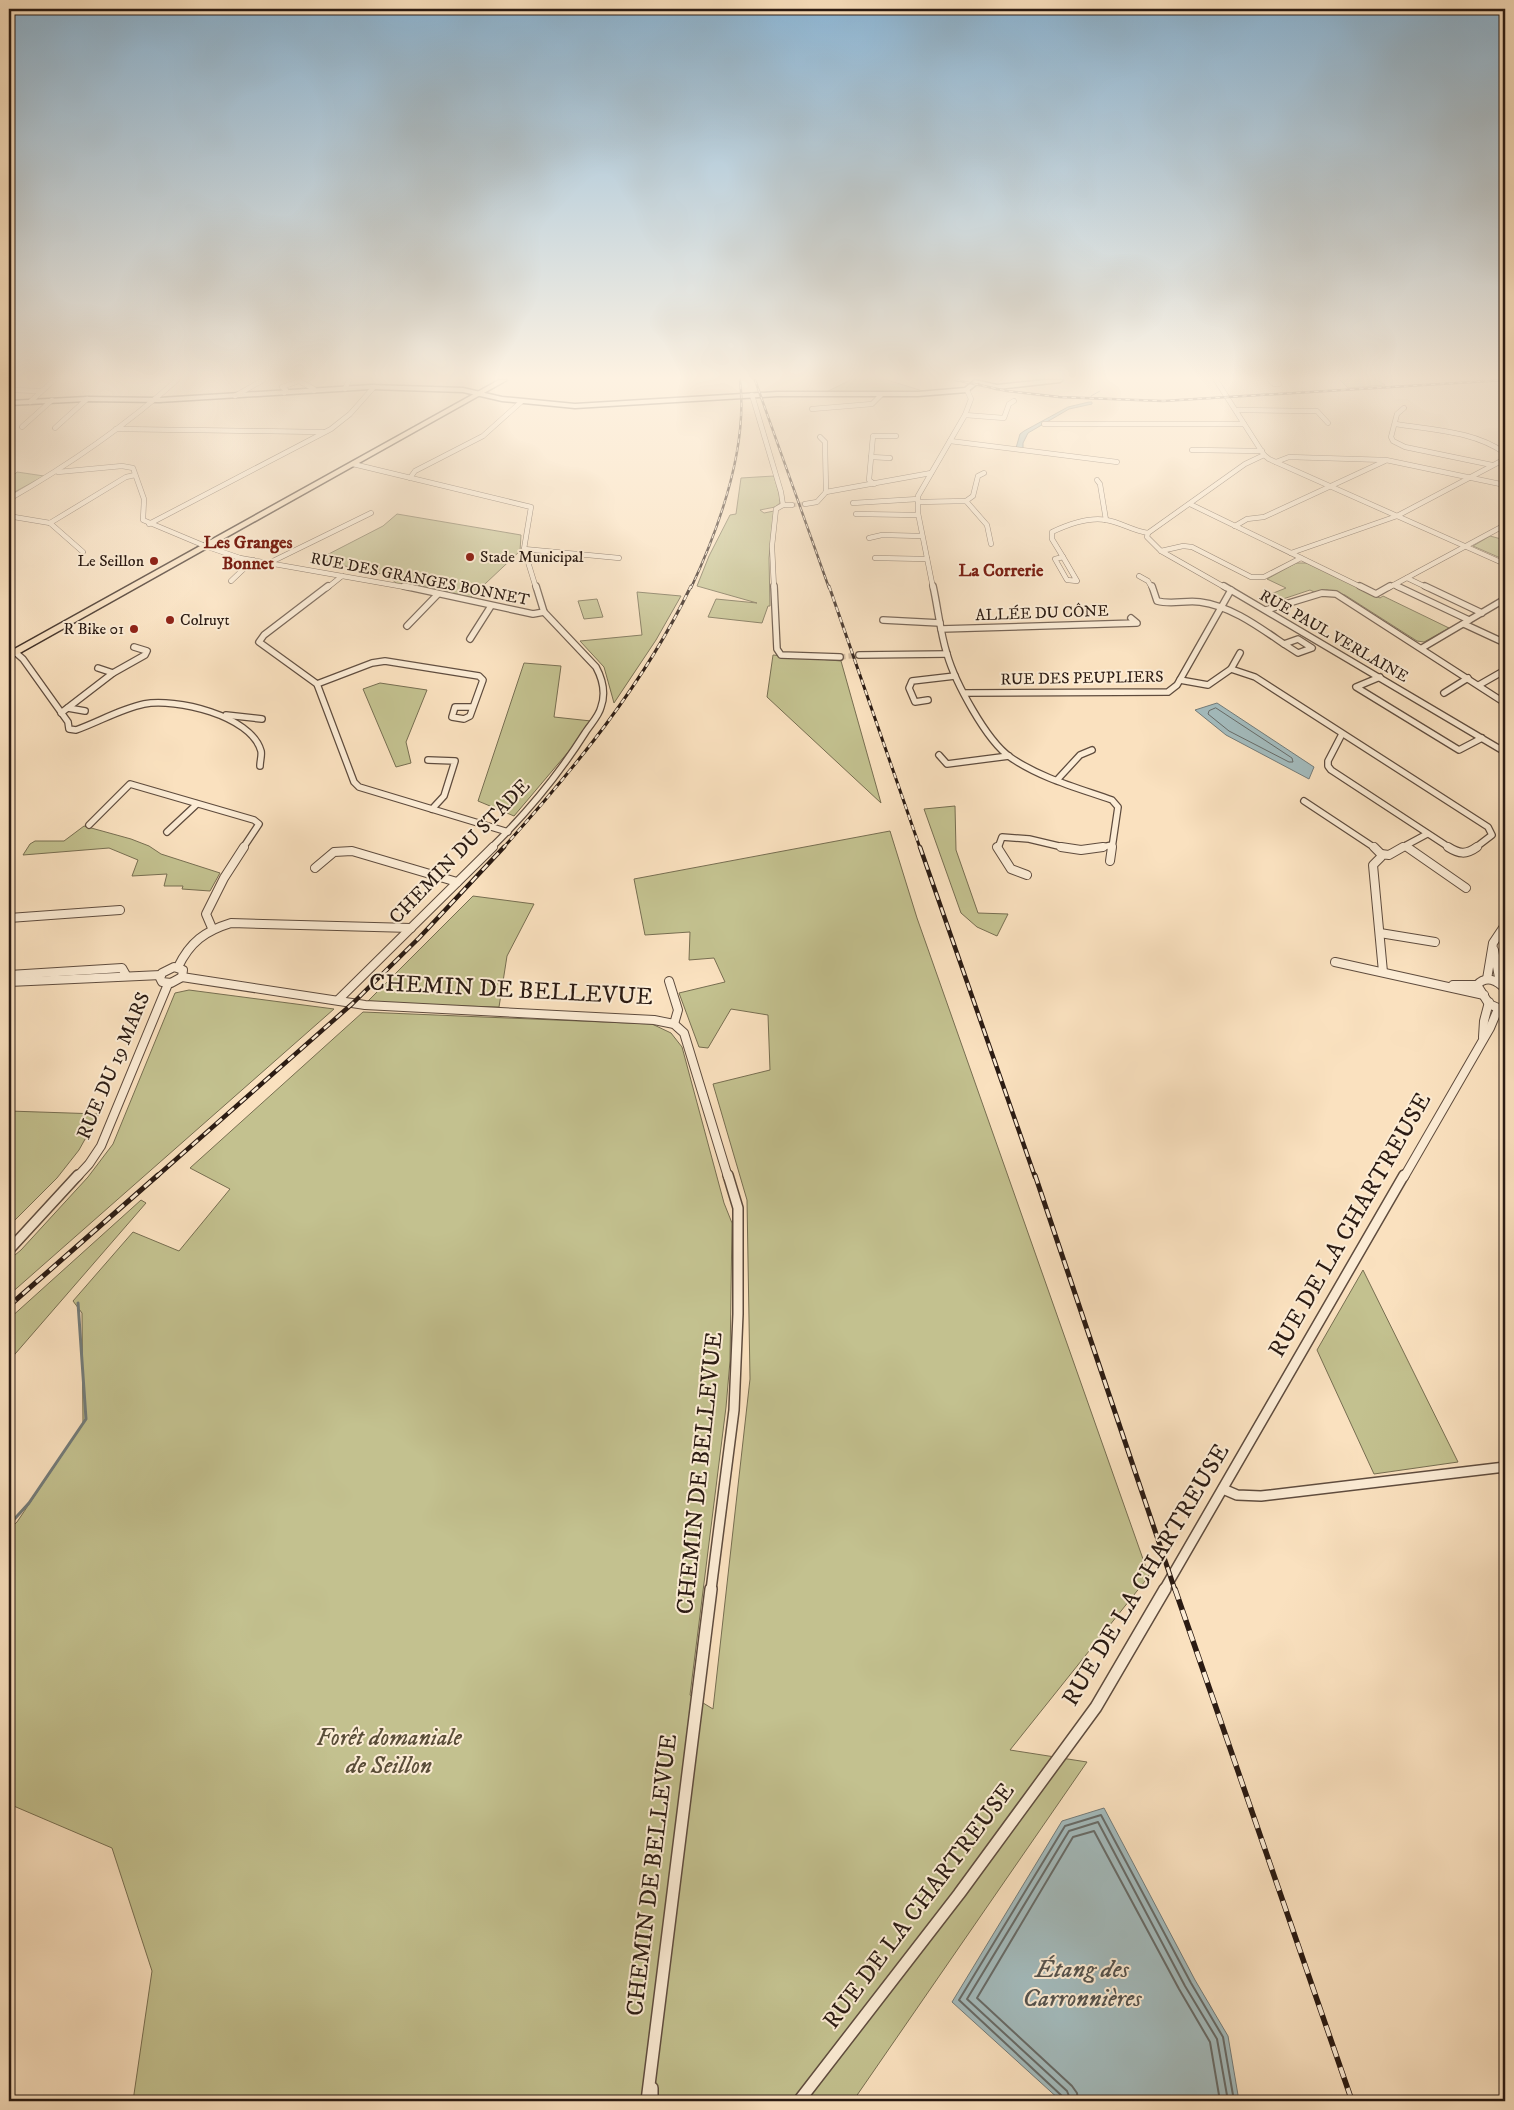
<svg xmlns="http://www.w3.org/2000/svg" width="1514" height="2110" viewBox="0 0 1514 2110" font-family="'IM FELL DW Pica',serif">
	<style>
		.green { fill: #c3c18f; stroke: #776e51 }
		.water { fill: #a3bbbd; stroke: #737b79 }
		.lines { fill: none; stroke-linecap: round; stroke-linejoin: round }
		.shore-far1 { stroke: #676b68; stroke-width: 1 }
		.shore { stroke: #676b68; stroke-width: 2 }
		.stream-far1 { stroke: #737b79; stroke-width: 1 }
		.stream { stroke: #737b79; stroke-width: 3 }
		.street-tunnel-far1 { stroke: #d1b99d; stroke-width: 4.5; stroke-dasharray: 4.5 2.5; stroke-linecap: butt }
		.street-tunnel { stroke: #d1b99d; stroke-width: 5.5; stroke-dasharray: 5.5 3; stroke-linecap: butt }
		.street-far4-casing { stroke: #5f4c3e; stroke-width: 5.5 }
		.street-far3-casing { stroke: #5f4c3e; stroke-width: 8 }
		.street-far2-casing { stroke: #5f4c3e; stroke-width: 10 }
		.street-far1-casing { stroke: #5f4c3e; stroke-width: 12 }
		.street-casing { stroke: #5f4c3e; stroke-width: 14 }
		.secondary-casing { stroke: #2b1b13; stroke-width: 3 }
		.primary-casing { stroke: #2b1b13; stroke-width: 3 }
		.street-far4 { stroke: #fcecd5; stroke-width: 4.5 }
		.street-far3 { stroke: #fcecd5; stroke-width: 5.5 }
		.street-far2 { stroke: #fcecd5; stroke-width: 8 }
		.street-far1 { stroke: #fcecd5; stroke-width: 9 }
		.street { stroke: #fcecd5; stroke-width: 11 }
		.secondary { fill: #fcecd5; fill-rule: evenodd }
		.primary { fill: #fae1bf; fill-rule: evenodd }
		.rail-far4-casing { stroke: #2b1b13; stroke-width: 2.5 }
		.rail-far3-casing { stroke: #2b1b13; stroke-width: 3 }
		.rail-far2-casing { stroke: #2b1b13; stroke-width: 4.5 }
		.rail-far1-casing { stroke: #2b1b13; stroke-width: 5 }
		.rail-casing { stroke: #2b1b13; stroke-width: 5.5 }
		.rail-far4 { stroke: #fcecd5; stroke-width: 1; stroke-dasharray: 4.5; stroke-linecap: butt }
		.rail-far3 { stroke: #fcecd5; stroke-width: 2; stroke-dasharray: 5.5; stroke-linecap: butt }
		.rail-far2 { stroke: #fcecd5; stroke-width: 2.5; stroke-dasharray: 8; stroke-linecap: butt }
		.rail-far1 { stroke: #fcecd5; stroke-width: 3; stroke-dasharray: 9; stroke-linecap: butt }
		.rail { stroke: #fcecd5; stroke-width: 4; stroke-dasharray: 11; stroke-linecap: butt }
		.poi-dot { fill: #8f2418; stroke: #fcecd5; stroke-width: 2 }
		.labels { text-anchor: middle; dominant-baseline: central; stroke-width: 4; stroke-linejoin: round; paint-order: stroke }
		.far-poi-label { font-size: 16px; fill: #2b1b13; stroke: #fcecd5; text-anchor: start }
		.far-street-label { font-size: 16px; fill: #2b1b13; stroke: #fcecd5 }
		.far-neighbourhood-label { font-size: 18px; font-weight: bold; fill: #7a1f14; stroke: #fcecd5 }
		.street-label { font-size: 20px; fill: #2b1b13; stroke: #fcecd5 }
		.near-street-label { font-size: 24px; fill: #2b1b13; stroke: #fcecd5 }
		.near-park-label { font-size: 24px; font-style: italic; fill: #594d38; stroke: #fcecd5 }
		.near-water-label { font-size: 25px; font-style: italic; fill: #55534e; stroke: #fcecd5 }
	</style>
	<rect width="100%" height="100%" fill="#fae1bf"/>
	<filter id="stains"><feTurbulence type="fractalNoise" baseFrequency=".004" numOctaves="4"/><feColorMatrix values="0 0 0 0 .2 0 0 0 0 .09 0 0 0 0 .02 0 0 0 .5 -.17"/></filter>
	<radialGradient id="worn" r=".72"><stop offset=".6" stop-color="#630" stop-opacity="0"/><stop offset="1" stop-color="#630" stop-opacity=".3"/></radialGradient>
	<g class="green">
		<path d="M 851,380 L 887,380 L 926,392 L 826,392 Z"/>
		<path d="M 1340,380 L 1377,380 L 1385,385 L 1348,388 Z"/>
		<path d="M 17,472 L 44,476 L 9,495 L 9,474 L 14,475 Z"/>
		<path d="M 774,476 L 779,494 L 780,503 L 775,507 L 760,510 L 764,513 L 774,511 L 769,558 L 770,606 L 768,606 L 762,623 L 708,617 L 716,599 L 757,603 L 697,586 L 709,556 L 730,515 L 736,514 L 741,478 Z"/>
		<path d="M 397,514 L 521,535 L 520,551 L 469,599 L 396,583 L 387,575 L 317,560 L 383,526 Z"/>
		<path d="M 1490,536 L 1505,540 L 1505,560 L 1473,546 Z"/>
		<path d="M 1296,563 L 1307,563 L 1380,598 L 1383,596 L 1449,628 L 1424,642 L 1417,641 L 1345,595 L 1327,590 L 1314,592 L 1310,590 L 1280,600 L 1271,594 L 1286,588 L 1267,579 Z"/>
		<path d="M 637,592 L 681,596 L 656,640 L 614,703 L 604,667 L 580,641 L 642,635 Z"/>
		<path d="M 597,599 L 603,617 L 584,619 L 578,601 Z"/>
		<path d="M 773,655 L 841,661 L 881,803 L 767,697 Z"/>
		<path d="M 524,663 L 561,666 L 554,717 L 591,721 L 580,738 L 514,816 L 478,801 Z"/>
		<path d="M 380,683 L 427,690 L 406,742 L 411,763 L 396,767 L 363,689 Z"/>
		<path d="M 955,806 L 956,850 L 978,913 L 1008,914 L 997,936 L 977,927 L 961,913 L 924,809 Z"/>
		<path d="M 84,826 L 131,839 L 149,846 L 161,854 L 220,873 L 210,891 L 182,889 L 183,886 L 164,886 L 167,874 L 132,876 L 138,860 L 109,848 L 23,855 L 30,844 L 35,841 L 64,841 Z"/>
		<path d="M 890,831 L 917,918 L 1149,1576 L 1010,1750 L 1087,1762 L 853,2101 L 133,2101 L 152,1971 L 112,1848 L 9,1804 L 9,1530 L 17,1522 L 83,1424 L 82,1313 L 73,1301 L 133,1232 L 179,1251 L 230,1189 L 190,1168 L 363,1012 L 652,1024 L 671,1033 L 682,1047 L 724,1203 L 732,1223 L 730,1361 L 726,1407 L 690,1695 L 713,1709 L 750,1379 L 747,1200 L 713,1084 L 770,1070 L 768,1015 L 731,1009 L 708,1048 L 699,1047 L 679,993 L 725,982 L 714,958 L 689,960 L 690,932 L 645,935 L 634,879 Z"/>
		<path d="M 473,896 L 534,904 L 507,956 L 499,1007 L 417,1005 L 368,1001 Z"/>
		<path d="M 189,990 L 334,1009 L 9,1295 L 9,1260 L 21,1250 L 88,1177 L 113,1144 L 175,993 Z"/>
		<path d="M 9,1111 L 99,1114 L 79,1150 L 57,1178 L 9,1226 Z"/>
		<path d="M 141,1200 L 146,1203 L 9,1361 L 9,1319 Z"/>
		<path d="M 1363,1270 L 1458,1462 L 1374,1474 L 1317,1350 Z"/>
	</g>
	<g class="water">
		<path d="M 1089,402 L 1092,402 L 1092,404 L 1069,409 L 1028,433 L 1023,443 L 1023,449 L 1016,448 L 1020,434 L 1024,431 L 1068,407 Z"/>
		<path d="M 1217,703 L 1314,767 L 1309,779 L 1226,735 L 1195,710 Z"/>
		<path d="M 1104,1808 L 1195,1980 L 1228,2036 L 1239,2101 L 1061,2101 L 952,2002 L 1062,1821 Z"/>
	</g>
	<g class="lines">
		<path class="shore-far1" d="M 1216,708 L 1292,758 L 1293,762 L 1289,762 L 1229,731 L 1208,714 L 1209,711 Z"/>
		<g class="shore">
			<path d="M 1064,2101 L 1062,2096 L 959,2000 L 1065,1826 L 1101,1815 L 1191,1983 L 1223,2037 L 1234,2101"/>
			<path d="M 1071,2101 L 1067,2091 L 967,1999 L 1069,1831 L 1098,1822 L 1185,1986 L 1217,2039 L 1228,2101"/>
			<path d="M 1078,2101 L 1077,2093 L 1072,2086 L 977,1998 L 1073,1837 L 1094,1831 L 1179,1989 L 1210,2042 L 1220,2101"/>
		</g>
		<path class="stream-far1" d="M 1091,399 L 1091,396 L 1100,391"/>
		<path class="stream" d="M 9,1525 L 29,1503 L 86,1419 L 78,1303"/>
		<path class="street-tunnel-far1" d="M 792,505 L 805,504"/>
		<path class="street-tunnel" d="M 840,657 L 859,655"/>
		<defs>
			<g id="street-far4">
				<path d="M 1216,380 L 1264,455 L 1269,459 L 1505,564"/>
				<path d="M 1270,380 L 1274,384 L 1279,384 L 1275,380"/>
				<path d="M 345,389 L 349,380"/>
				<path d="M 9,390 L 41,391"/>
				<path d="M 284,393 L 286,390 L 282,387 L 299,381 L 314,389 L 314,391"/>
				<path d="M 752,395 L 781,492 L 783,505"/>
				<path d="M 235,396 L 263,380"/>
				<path d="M 30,402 L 54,380"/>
				<path d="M 1404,408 L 1397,414 L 1391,437 L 1393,441 L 1405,447 L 1492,465"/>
				<path d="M 812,409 L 872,404 L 881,395"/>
				<path d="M 1237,410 L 1317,411 L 1328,423"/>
				<path d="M 965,415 L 1004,418 L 1009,404 L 1014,401"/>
				<path d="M 1044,424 L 1244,424"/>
				<path d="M 1396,424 C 1433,430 1474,431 1505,453"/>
				<path d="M 22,427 L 52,400"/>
				<path d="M 55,428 L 87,399"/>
				<path d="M 116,429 L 323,432"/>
				<path d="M 820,437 L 825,442 L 826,492"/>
				<path d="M 950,441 L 1117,462"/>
				<path d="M 1192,450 L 1262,451"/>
				<path d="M 871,457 L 890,458"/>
				<path d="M 1276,462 L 1289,457 L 1386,460 L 1505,485"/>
				<path d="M 353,464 L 531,507 L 524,549 L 536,588"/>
				<path d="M 58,472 L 122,466 L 133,468 L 144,499 L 143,520 L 205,546 L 240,558 L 410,588"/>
				<path d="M 410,478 L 415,471 L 483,436 L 521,402"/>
				<path d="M 1097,480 L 1100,484 L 1106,520"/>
				<path d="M 874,484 L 869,480 L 873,436 L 896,436"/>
				<path d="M 9,499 C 69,465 125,426 177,380"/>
				<path d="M 966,501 L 973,496 L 978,476 L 984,473"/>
				<path d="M 918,502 L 966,501 L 987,525 L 991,544"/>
				<path d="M 853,503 L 918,499"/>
				<path d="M 805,504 L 817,502 L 826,492 L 931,473"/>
				<path d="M 1190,504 L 1363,588"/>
				<path d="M 856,514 L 918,515"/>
				<path d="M 14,517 L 50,523 L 126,477 L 135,475"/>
				<path d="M 50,523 L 83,552"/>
				<path d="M 149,524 L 331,429 L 350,414 L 374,387"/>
				<path d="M 1235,526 L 1247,519 L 1264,517 L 1385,461"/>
				<path d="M 869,538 L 882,535 L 922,536"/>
				<path d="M 524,549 L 619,558"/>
				<path d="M 1161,551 L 1183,546 L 1192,547 L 1251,577 L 1264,577 L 1301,558"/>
				<path d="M 1291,553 L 1397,516 L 1505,459"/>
				<path d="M 1063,557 L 1077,581 L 1067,580 L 1055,559 Z"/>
				<path d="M 1063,557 L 1052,539 L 1052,532 C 1067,525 1089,517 1106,520 C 1120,522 1133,531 1148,533"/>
				<path d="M 875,558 L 927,559"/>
				<path d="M 269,563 L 371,513"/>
				<path d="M 1139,576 L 1148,581 L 1152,588"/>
				<path d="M 1407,578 L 1428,588"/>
				<path d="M 231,581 L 253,560"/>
				<path d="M 1394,585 L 1400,588"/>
				<path d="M 327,588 L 342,576"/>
				<path d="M 774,588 L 772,546 L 776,509 L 783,505 L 792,505"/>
				<path d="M 933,588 L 918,513 L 918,496 L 965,415 L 971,399 L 967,390"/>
				<path d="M 1226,588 L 1161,551 L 1147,537 L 1148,533 L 1245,464 L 1264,455"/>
				<path d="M 1388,588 L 1505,525"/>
			</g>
			<g id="street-far3">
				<path d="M 328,586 L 264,635 L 259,642 L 317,684 L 354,782 L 359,787 L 508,832"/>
				<path d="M 404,586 L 533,614 L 544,612"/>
				<path d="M 774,586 L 777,649 L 781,655 L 840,657"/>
				<path d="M 933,586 C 938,608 940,632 947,654 C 955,682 986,740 1010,757 C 1040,778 1078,788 1112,800 L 1118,807 L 1112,848"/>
				<path d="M 1152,586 L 1157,601 C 1172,605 1185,600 1200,602 C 1231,606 1259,627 1284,644"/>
				<path d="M 1224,586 L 1505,752"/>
				<path d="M 1360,586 L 1376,594 L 1390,586"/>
				<path d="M 1397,586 L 1469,620"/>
				<path d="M 1425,586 L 1482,613"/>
				<path d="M 1266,610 L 1322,593 L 1336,594 L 1505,703"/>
				<path d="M 883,620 L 940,623"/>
				<path d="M 1464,624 L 1505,643"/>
				<path d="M 407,626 L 438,594"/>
				<path d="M 941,629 L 1137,623 L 1131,618"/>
				<path d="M 470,639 L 491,606"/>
				<path d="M 1298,639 L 1312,648 L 1298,653 L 1284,644 Z"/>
				<path d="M 1422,648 L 1505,599"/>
				<path d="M 15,652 L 23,659 L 68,722 L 69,729 L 76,730 C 99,722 120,709 144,704 C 175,698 251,715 261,751 C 262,755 260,761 260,766"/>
				<path d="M 859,655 L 947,654"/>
				<path d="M 98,668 L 113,673"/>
				<path d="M 1231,669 L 1240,653"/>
				<path d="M 1380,677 L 1356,687 L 1459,750 L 1482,738"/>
				<path d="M 1180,680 L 1208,685 L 1231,669 L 1255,677 L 1488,827 L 1492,835 L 1475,848"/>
				<path d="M 317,684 L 372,663 L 385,661 L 479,676 L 483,680 L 470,716 L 464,719 L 452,717 L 455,707 L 473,707"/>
				<path d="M 1479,685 L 1500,673"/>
				<path d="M 966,693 L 1168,692 L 1177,685 L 1231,590"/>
				<path d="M 1444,693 L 1468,678"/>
				<path d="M 928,700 L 915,702 L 909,688 L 912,681 L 955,676"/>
				<path d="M 68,708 L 85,711"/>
				<path d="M 61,713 L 113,673 L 145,655 L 147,651 L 134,647"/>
				<path d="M 226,715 L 262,719"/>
				<path d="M 1342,734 L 1328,761 L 1328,766 L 1331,770 L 1450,848"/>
				<path d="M 939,755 L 947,764 L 1009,756"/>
				<path d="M 428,760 L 455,761 L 444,796 L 432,809"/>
				<path d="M 1057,780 L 1080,755 L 1092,750"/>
				<path d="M 1304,801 L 1375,848"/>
				<path d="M 89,825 L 130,784 L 254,820 L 259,824 L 243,848"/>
				<path d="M 167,832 L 197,804"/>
				<path d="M 9,845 L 11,845"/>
				<path d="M 1405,846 L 1408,848"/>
				<path d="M 491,848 C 526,814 559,774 585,733 C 590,725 599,716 601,707 C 606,693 603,680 596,667 L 544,612 L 536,586"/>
				<path d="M 998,848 L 1002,837 L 1029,839 L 1067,848"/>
				<path d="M 1098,848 L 1112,845"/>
				<path d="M 1401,848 L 1427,834"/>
			</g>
			<g id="street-far2">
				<path d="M 997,847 L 1011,869 L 1027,875"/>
				<path d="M 1061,847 L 1081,850 L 1103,847"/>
				<path d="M 1374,847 L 1381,854"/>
				<path d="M 1407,847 L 1466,888"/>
				<path d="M 1448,847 C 1459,854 1466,855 1477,847"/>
				<path d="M 1110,861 L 1112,847"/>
				<path d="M 315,868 L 334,852 L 352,851 L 457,882"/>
				<path d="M 9,918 L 120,910"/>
				<path d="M 212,928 L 206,914 L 224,878 L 244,847"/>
				<path d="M 1380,933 L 1435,942"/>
				<path d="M 1494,950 L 1500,983"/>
				<path d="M 1335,962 L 1484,995"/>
				<path d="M 174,967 L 183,970 L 182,977 L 171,983 L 162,982 L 160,978 L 162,973 Z"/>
				<path d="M 178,967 C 190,942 205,931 231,923 L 411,928"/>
				<path d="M 1383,972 L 1373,865 L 1381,857 L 1381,854 L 1389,855 L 1403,847"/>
				<path d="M 9,975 L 122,968 L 126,975"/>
				<path d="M 182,977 L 365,1005 L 654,1020 L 674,1024 L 684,1033 L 728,1177"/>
				<path d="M 1487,979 L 1493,943 L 1505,925"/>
				<path d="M 669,981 L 678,1010 L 674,1024"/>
				<path d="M 9,982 L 161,975"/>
				<path d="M 1453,985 L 1477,985"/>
				<path d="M 1505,989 C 1497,980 1486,975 1477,985 L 1489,1004 L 1505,1011"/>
				<path d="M 338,1000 L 493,847"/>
				<path d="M 1483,1037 L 1484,1021 L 1489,1002"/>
				<path d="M 77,1177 L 89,1164 L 101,1146 L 168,984"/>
				<path d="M 1404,1177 L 1490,1028 L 1498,1009"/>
			</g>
			<g id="street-far1">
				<path d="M 9,1250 L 78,1175"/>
				<path d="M 1223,1489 L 1237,1495 L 1261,1496 L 1505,1467"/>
				<path d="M 711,1590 L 734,1410 L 738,1314 L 738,1208 L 728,1175"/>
				<path d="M 1164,1590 L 1404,1175"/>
			</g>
			<g id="street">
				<path d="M 652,2088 L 652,2101"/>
				<path d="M 647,2101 L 711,1589"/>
				<path d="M 799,2101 L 959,1894 L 1096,1707 L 1165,1589"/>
			</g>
			<path id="secondary" d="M 975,380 L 997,385 L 1045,380 L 1063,380 L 1060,382 L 997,389 L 978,383 L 967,392 L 918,396 L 777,396 L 575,408 L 502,401 L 463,392 L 371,389 L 159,402 L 87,401 L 9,405 L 9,401 L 87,397 L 159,398 L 371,385 L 463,388 L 502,397 L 575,404 L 777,392 L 918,392 L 965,388 Z"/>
			<path id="primary" d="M 499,380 L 507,380 L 9,659 L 9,652 Z"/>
		</defs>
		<use href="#street-far4" class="street-far4-casing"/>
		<use href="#street-far3" class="street-far3-casing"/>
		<use href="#street-far2" class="street-far2-casing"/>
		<use href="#street-far1" class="street-far1-casing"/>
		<use href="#street" class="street-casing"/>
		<use href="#secondary" class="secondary-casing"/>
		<use href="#primary" class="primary-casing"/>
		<use href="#street-far4" class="street-far4"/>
		<use href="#street-far3" class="street-far3"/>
		<use href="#street-far2" class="street-far2"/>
		<use href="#street-far1" class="street-far1"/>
		<use href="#street" class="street"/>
		<use href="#secondary" class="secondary"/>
		<use href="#primary" class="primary"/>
		<defs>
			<g id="rail-far4">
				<path d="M 755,380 L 829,588"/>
				<path d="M 956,380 L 1007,391 L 1059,397 L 1163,401 L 1505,380"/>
				<path d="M 691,588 C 719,528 748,447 740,380"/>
			</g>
			<g id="rail-far3">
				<path d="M 829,586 L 920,848"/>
				<path d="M 503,848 C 575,768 644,684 691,586"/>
			</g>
			<g id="rail-far2">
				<path d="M 920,847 L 1035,1177"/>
				<path d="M 156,1177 L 352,1004 L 419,938 L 504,847"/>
			</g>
			<g id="rail-far1">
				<path d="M 1035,1175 L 1175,1590"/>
				<path d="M 9,1306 L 158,1175"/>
			</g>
			<path id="rail" d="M 1175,1589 L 1352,2101"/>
		</defs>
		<use href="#rail-far4" class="rail-far4-casing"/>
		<use href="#rail-far3" class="rail-far3-casing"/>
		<use href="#rail-far2" class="rail-far2-casing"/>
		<use href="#rail-far1" class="rail-far1-casing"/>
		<use href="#rail" class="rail-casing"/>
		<use href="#rail-far4" class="rail-far4"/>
		<use href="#rail-far3" class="rail-far3"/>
		<use href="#rail-far2" class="rail-far2"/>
		<use href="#rail-far1" class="rail-far1"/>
		<use href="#rail" class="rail"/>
	</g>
	<linearGradient id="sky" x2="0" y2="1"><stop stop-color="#8cb7d7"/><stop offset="0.56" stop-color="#fdf2e2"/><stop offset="1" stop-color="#fdf2e2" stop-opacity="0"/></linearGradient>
	<rect width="1514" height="675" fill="url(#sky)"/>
	<g class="poi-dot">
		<circle cx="470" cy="557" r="5"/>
		<circle cx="154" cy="561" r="5"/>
		<circle cx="170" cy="620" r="5"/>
		<circle cx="134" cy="629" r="5"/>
	</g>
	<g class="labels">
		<g class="far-poi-label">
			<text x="480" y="557">Stade Municipal</text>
			<text x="144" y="561" text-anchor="end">Le Seillon</text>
			<text x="180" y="620">Colruyt</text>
			<text x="124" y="629" text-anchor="end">R Bike 01</text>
		</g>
		<g class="far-street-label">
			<text transform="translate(420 579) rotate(11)">RUE DES GRANGES BONNET</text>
			<text transform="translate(1042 613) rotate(-2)">ALLÉE DU CÔNE</text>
			<text transform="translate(1334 636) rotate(30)">RUE PAUL VERLAINE</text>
			<text transform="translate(1082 678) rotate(-1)">RUE DES PEUPLIERS</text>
		</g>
		<g class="far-neighbourhood-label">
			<text x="248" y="543">Les Granges<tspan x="248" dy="21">Bonnet</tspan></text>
			<text x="1001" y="571">La Correrie</text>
		</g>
		<g class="street-label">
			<text transform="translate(460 852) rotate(-46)">CHEMIN DU STADE</text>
			<text transform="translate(114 1066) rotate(-67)">RUE DU 19 MARS</text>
		</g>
		<g class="near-street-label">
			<text transform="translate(511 990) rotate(3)">CHEMIN DE BELLEVUE</text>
			<text transform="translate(1350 1225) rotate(-60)">RUE DE LA CHARTREUSE</text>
			<text transform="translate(700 1473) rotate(-84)">CHEMIN DE BELLEVUE</text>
			<text transform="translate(1146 1575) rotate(-59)">RUE DE LA CHARTREUSE</text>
			<text transform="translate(652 1875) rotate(-83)">CHEMIN DE BELLEVUE</text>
			<text transform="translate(919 1906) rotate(-53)">RUE DE LA CHARTREUSE</text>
		</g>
		<g class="near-park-label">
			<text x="389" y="1738">Forêt domaniale<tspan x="389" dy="28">de Seillon</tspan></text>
		</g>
		<g class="near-water-label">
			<text x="1082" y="1969">Étang des<tspan x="1082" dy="29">Carronnières</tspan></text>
		</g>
	</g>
	<rect width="1514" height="2110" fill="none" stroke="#fae1bf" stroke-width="30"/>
	<rect x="10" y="10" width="1494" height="2090" fill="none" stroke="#2b1b13" stroke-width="2.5"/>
	<rect x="15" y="15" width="1484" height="2080" fill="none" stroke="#2b1b13"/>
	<rect width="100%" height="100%" filter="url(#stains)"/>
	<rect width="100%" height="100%" fill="url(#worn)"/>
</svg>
